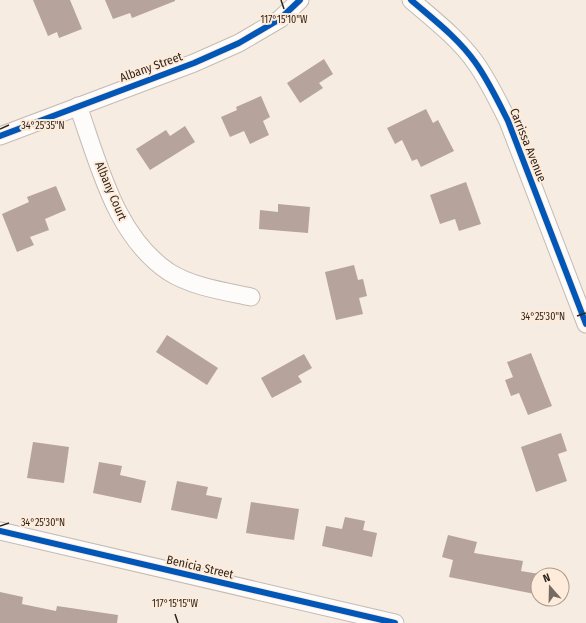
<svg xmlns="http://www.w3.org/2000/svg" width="586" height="623" viewBox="0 0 586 623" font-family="'Fira Sans Condensed',sans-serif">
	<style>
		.building { fill: #b6a39b }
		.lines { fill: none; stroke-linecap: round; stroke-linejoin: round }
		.minor-casing { stroke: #c4bbb3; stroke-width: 19 }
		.minor { stroke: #fefcfb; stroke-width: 17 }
		.cycleway-casing { stroke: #feebda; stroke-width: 8 }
		.cycleway { stroke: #0057b8; stroke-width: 6 }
		.ticks { fill: none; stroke: #2e261e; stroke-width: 1.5 }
		.labels { text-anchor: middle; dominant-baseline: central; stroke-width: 4; stroke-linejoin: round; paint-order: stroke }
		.street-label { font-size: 12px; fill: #2e261e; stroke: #feebda }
		.ticks-label { font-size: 10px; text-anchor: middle; fill: #2e261e; stroke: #feebda; stroke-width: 4; stroke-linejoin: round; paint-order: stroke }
	</style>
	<rect width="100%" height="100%" fill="#f6ece2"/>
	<g class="building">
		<path d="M 33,0 L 70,0 L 82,29 L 59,38 L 57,32 L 48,36 Z"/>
		<path d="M 105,0 L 175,0 L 175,1 L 132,18 L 130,13 L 113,19 Z"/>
		<path d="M 324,59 L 333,74 L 319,83 L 323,88 L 300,103 L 287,83 Z"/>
		<path d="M 261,96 L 270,117 L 263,121 L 269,135 L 250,144 L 244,131 L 230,137 L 221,117 L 237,110 L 236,107 Z"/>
		<path d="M 426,109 L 433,123 L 438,120 L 454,151 L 421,167 L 417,159 L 412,161 L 402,140 L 395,144 L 387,128 Z"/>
		<path d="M 185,126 L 195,142 L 150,170 L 136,149 L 166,130 L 170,136 Z"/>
		<path d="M 466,182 L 481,224 L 459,231 L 455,219 L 440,224 L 430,195 Z"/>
		<path d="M 56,186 L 66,210 L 45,219 L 49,230 L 30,237 L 34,245 L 17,252 L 2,214 L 29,202 L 27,197 Z"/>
		<path d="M 278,204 L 310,207 L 308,233 L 259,229 L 260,210 L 278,212 Z"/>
		<path d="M 354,265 L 358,280 L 363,279 L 367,296 L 359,298 L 363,314 L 336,320 L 325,272 Z"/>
		<path d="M 167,335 L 218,368 L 207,385 L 156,352 Z"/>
		<path d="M 531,353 L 552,406 L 528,415 L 519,393 L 511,396 L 505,380 L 513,377 L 507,362 Z"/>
		<path d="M 304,354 L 312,368 L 298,376 L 302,382 L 272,398 L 261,378 Z"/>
		<path d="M 561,433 L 567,451 L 558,454 L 567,481 L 536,492 L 521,447 Z"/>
		<path d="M 33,442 L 69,447 L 64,483 L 27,478 Z"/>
		<path d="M 99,462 L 122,466 L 120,475 L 146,481 L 141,503 L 93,493 Z"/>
		<path d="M 177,481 L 208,487 L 206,495 L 222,498 L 217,519 L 171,510 Z"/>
		<path d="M 251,502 L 299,509 L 294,540 L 246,533 Z"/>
		<path d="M 345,517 L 365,521 L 363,530 L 377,533 L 372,557 L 322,546 L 326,526 L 342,529 Z"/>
		<path d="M 448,535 L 477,542 L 474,553 L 523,561 L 521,571 L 539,574 L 535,594 L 449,577 L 453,560 L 442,557 Z"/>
		<path d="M 0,592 L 23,597 L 22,604 L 56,611 L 57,606 L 118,615 L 117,623 L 0,623 Z"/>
	</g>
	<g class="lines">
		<defs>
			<g id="minor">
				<path d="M 411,0 C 433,19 458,38 475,62 C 488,80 498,101 508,121 L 586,324"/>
				<path d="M 78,106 C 99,164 115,236 169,272 C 193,287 223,291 251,297"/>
				<path d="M 0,136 L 194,63 L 239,43 L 280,19 L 300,0"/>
				<path d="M 0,531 L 395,623"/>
			</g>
		</defs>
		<use href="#minor" class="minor-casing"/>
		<use href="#minor" class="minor"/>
		<defs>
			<g id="cycleway">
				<path d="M 411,0 C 433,19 458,38 475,62 C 488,80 498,101 508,121 L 586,324"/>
				<path d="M 0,136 L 194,63 L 239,43 L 280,19 L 300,0"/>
				<path d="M 0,531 L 395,623"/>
			</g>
		</defs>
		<use href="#cycleway" class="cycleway-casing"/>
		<use href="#cycleway" class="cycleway"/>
	</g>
	<path class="ticks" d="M 281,0 L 284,9M 0,129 L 9,125M 577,316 L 586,313M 0,526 L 9,523M 175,614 L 178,623"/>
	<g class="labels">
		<g class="street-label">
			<text transform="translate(151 67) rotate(-20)">Albany Street</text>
			<text transform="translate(528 145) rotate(68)">Carrissa Avenue</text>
			<text transform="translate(111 191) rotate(67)">Albany Court</text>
			<text transform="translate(200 567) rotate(13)">Benicia Street</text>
		</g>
	</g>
	<g class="ticks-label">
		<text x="284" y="23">117°15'10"W</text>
		<text x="43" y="129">34°25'35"N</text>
		<text x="543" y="320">34°25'30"N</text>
		<text x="43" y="526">34°25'30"N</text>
		<text x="175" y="607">117°15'15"W</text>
	</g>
	<g transform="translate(550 587) rotate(340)"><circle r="19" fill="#feebda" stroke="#ab9c8f"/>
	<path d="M0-3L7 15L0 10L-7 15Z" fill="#746b63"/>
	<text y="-6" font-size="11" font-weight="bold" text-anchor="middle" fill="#2e261e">N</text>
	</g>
</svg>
